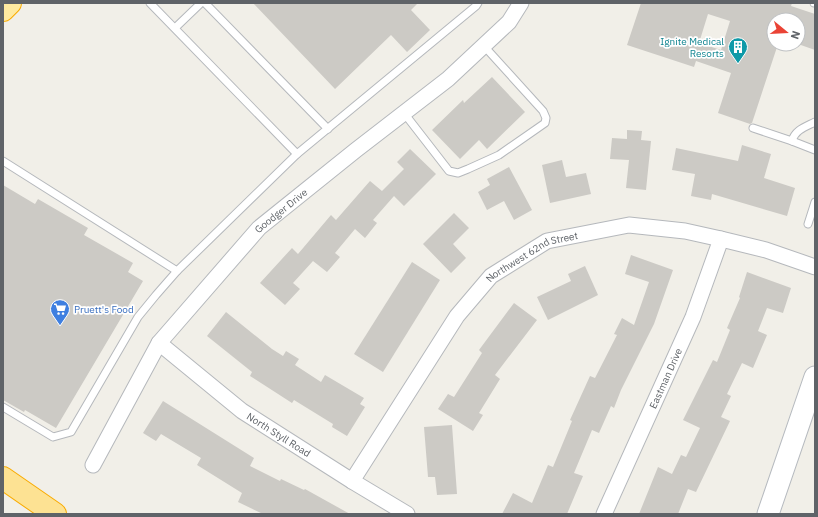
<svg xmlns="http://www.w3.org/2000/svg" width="818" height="517" viewBox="0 0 818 517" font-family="'IBM Plex Sans',sans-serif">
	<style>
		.building { fill: #cccac5; fill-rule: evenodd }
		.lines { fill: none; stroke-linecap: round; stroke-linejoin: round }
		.service-casing { stroke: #b5b8bc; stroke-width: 9 }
		.minor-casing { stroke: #b5b8bc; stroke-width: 17 }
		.secondary-casing { stroke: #b6babf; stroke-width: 23 }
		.trunk-casing { stroke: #f9ab00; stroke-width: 24 }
		.motorway-casing { stroke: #f9ab00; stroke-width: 24 }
		.service { stroke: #fff; stroke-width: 7 }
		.minor { stroke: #fff; stroke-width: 15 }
		.secondary { stroke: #fff; stroke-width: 21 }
		.trunk { stroke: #feeaa1; stroke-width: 22 }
		.motorway { stroke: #fde293; stroke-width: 22 }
		.labels { text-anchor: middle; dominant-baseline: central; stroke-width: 3.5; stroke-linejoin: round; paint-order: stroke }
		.culture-label { font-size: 10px; fill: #0d838f; stroke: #fff; text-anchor: end }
		.street-label { font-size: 10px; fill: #5f6368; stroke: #fff }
		.shop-label { font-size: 10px; fill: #366cbe; stroke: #fff; text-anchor: start }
	</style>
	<rect width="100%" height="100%" fill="#f1efe8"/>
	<g class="building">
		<path d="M 253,3 L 418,3 L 411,10 L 430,30 L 407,52 L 391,35 L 335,89 Z"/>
		<path d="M 641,3 L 792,3 L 791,6 L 815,14 L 815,50 L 798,44 L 798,20 L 774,20 L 774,44 L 778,44 L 752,123 L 750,124 L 718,113 L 731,73 L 696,61 L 694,67 L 627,45 ZM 708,14 L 730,21 L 721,50 L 699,43 Z"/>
		<path d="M 492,77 L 525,112 L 487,149 L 479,140 L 460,159 L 432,130 L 463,100 L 464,103 Z"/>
		<path d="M 627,130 L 642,131 L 641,140 L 651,141 L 646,190 L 626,188 L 629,160 L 610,159 L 612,138 L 627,139 Z"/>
		<path d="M 742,145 L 771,154 L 764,178 L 795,188 L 787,216 L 712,194 L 711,200 L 691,196 L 695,174 L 672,170 L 676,148 L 738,161 Z"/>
		<path d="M 410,149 L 436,174 L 404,206 L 394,196 L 373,220 L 377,223 L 365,238 L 355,229 L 335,253 L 340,257 L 327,272 L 313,261 L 293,283 L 300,289 L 285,305 L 260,283 L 292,248 L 298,254 L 331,215 L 336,220 L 370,181 L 382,191 L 404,169 L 397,162 Z"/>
		<path d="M 562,160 L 566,177 L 586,173 L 591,194 L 550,203 L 542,165 Z"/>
		<path d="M 509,167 L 532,210 L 514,220 L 504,201 L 487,210 L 478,192 L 490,185 L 487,179 Z"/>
		<path d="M 3,185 L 35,204 L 38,199 L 88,228 L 84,235 L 133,263 L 128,272 L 143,281 L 56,428 L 25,410 L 24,412 L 3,400 Z"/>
		<path d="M 454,213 L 469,228 L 453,244 L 466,258 L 451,273 L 423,244 Z"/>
		<path d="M 631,255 L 673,270 L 654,324 L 621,390 L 614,408 L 611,406 L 599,433 L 592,430 L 574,473 L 583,476 L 567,514 L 502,514 L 513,493 L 532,503 L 548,465 L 553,467 L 572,421 L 570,420 L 590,376 L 595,378 L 617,335 L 614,334 L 622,318 L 634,325 L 649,282 L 625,274 Z"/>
		<path d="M 412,262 L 440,280 L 383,372 L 354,354 Z"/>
		<path d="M 585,266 L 598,295 L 548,320 L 537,297 L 571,281 L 568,274 Z"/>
		<path d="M 747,272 L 791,288 L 783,313 L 767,308 L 758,331 L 767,335 L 753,368 L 742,363 L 727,394 L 731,396 L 721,417 L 730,421 L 696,492 L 688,489 L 678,514 L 639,514 L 658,467 L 672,474 L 681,455 L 686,457 L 700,428 L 683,420 L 713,360 L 717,362 L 730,330 L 727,328 L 740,298 L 739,297 Z"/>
		<path d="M 514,303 L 537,320 L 495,375 L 500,379 L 479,413 L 483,415 L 473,431 L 438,409 L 448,394 L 454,397 L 482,353 L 479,350 Z"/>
		<path d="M 226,312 L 272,349 L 283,356 L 286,351 L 299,359 L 295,365 L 321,382 L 325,375 L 364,398 L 360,404 L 365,407 L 347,436 L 332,427 L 333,424 L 294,400 L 292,403 L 250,376 L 252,372 L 207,336 Z"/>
		<path d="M 163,401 L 254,458 L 250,466 L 280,481 L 281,479 L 304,490 L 305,489 L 350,514 L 263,514 L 238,502 L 242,493 L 197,465 L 201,458 L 161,434 L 156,441 L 143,433 Z"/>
		<path d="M 452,425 L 457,494 L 437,495 L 435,477 L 428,477 L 424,427 Z"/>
	</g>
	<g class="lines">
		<defs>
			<g id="service">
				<path d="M 150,3 L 297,154"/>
				<path d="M 205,3 L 328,129"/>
				<path d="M 814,3 L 815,3"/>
				<path d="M 175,28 L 201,3"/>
				<path d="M 404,113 L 449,171 L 458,173 L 468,169 L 499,155 L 545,123 L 546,118 L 543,111 L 484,46"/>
				<path d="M 753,128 L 792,141 L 815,150"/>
				<path d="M 792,141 C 795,130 805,127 815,122"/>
				<path d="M 3,161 L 177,271 L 297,154 L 476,6 L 478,3"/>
				<path d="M 808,224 L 815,202"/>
				<path d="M 3,407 L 53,437 L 71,432 L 138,317 L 156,295 L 177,271"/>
			</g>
			<g id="minor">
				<path id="s1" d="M 159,343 L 242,411 L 352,481 L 407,514"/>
				<path id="s2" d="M 93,465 L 159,343 L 259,228 L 356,150 L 448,79 L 509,22 L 521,3"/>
				<path id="s3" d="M 352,481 L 457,316 L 491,276 L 547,241 L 629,225 L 685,231 L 721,239 L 766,250 L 815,267"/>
				<path id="s4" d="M 604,514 L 693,317 L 721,239"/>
			</g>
			<path id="secondary" d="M 768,514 L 815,377"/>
			<path id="trunk" d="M 3,10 L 10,3"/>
			<path id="motorway" d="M 3,478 L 55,514"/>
		</defs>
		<use href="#service" class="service-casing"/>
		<use href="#minor" class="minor-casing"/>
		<use href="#secondary" class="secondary-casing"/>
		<use href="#trunk" class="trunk-casing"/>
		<use href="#motorway" class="motorway-casing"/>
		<use href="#service" class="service"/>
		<use href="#minor" class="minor"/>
		<use href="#secondary" class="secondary"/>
		<use href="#trunk" class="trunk"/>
		<use href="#motorway" class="motorway"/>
	</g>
	<defs>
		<symbol id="building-pin" viewBox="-11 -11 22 30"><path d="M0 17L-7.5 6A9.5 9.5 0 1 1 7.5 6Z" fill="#0f9aa8" stroke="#fff"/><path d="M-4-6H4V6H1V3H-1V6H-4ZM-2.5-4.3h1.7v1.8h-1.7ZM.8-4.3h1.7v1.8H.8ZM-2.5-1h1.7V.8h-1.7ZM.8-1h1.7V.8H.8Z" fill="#fff"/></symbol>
		<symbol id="supermarket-pin" viewBox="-11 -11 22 30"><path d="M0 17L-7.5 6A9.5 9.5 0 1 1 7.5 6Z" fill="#3f7fe0" stroke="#fff"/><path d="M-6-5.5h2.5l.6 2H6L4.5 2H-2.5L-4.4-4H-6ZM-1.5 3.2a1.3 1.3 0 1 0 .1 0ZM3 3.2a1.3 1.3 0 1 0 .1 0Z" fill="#fff"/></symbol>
	</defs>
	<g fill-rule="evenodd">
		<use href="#building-pin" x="727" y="36" width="22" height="30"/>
		<use href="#supermarket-pin" x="49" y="298" width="22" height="30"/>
	</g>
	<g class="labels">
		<g class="culture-label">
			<text x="724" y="41">Ignite Medical<tspan x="724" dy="12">Resorts</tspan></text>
		</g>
		<g class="street-label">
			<text stroke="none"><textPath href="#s2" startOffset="319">Goodger Drive</textPath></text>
			<text stroke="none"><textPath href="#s3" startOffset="294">Northwest 62nd Street</textPath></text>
			<text stroke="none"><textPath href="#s4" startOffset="149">Eastman Drive</textPath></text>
			<text stroke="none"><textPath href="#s1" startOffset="151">North Styll Road</textPath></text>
		</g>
		<g class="shop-label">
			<text x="74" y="309">Pruett's Food</text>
		</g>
	</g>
	<rect width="818" height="517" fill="none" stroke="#5f6368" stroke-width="8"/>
	<g transform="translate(786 32) rotate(108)"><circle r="19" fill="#ffffff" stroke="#bfc1c3"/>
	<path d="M0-3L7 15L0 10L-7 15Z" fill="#ea4335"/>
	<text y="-6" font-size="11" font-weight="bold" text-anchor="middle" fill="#5f6368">N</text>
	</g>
</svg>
